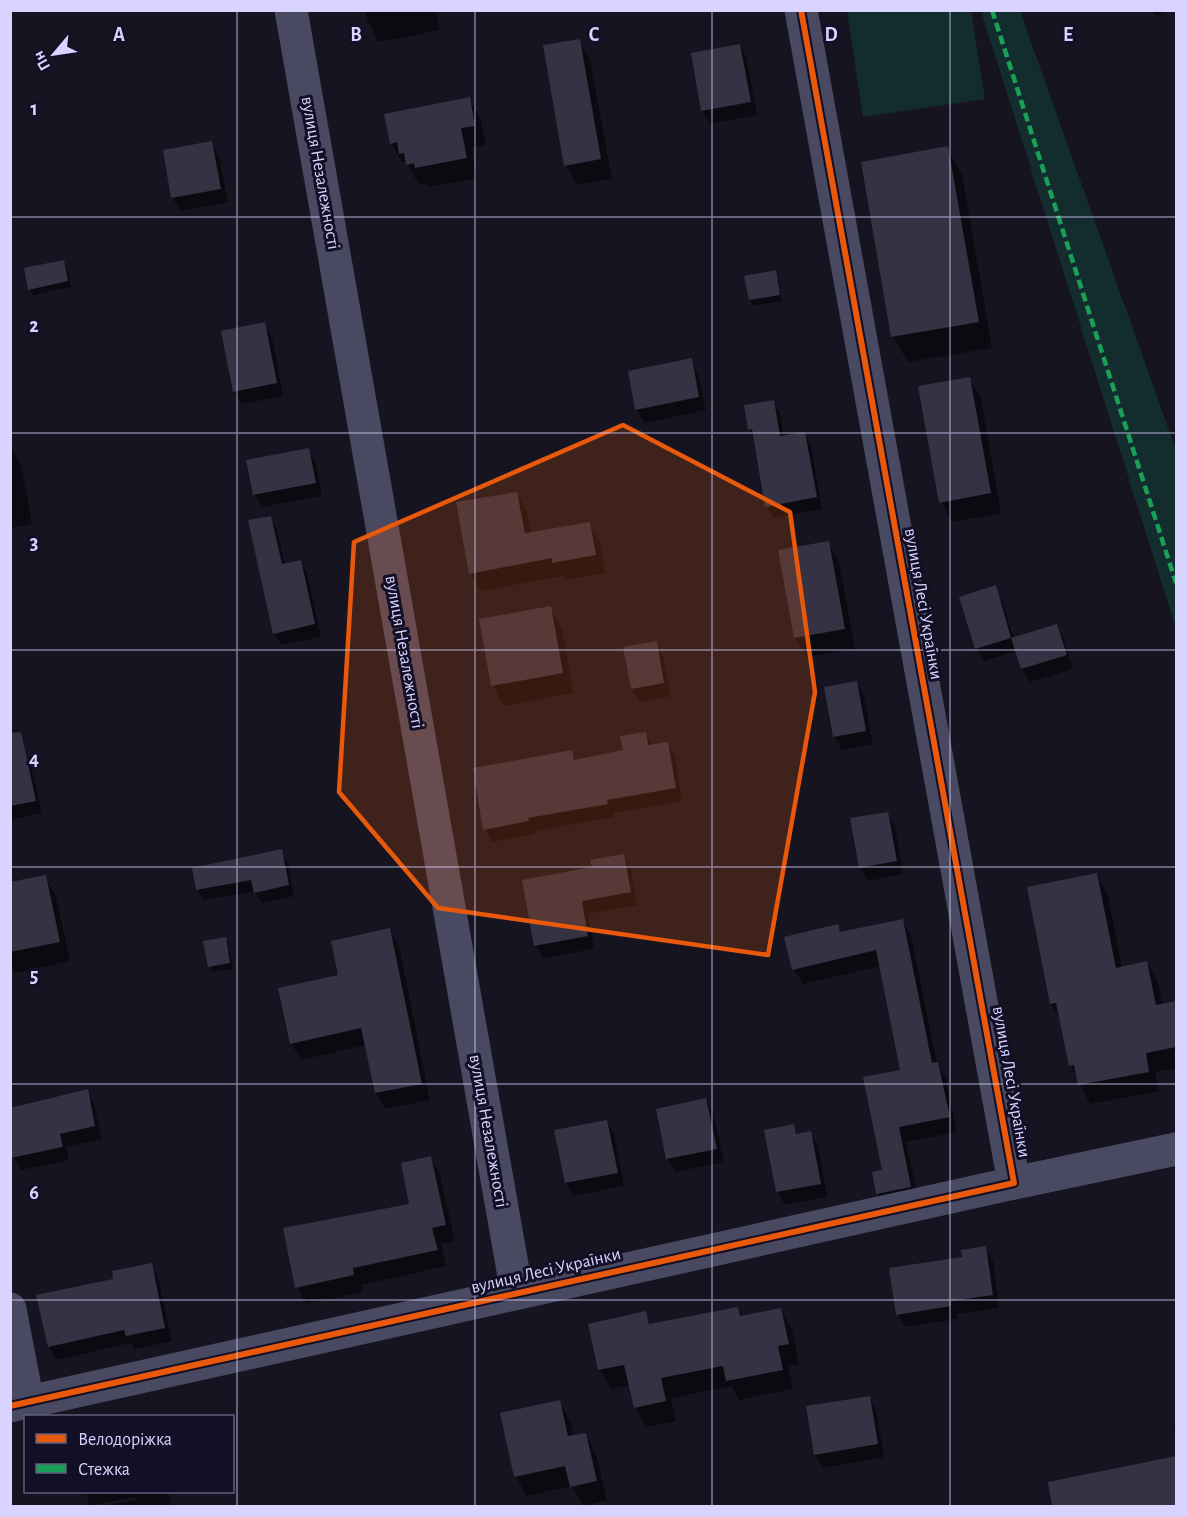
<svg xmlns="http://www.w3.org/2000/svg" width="1187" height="1517" viewBox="0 0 1187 1517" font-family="'Alegreya Sans',sans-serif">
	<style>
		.green { fill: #132c2d }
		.shadow { fill: #0007 }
		.building { fill: #343243 }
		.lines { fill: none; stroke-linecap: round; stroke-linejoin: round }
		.minor { stroke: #4a4962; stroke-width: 33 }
		.quiet { stroke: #1a9f57; stroke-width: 4.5; stroke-dasharray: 9 4.5; stroke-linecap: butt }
		.cycleway-casing { stroke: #130f26; stroke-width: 10 }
		.cycleway { stroke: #e8590c; stroke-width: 6 }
		.marked { fill: #e8590c; fill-opacity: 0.2; stroke: #e8590c; stroke-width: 4.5; stroke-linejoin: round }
		.grid { fill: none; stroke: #d9d4ff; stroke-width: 1.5; stroke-opacity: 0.55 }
		.labels { text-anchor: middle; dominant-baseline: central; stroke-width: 6; stroke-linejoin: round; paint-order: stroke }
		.street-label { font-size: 18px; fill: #d9d4ff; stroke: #130f26 }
		.grid-label { font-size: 20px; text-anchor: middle; font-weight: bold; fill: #d9d4ff; stroke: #130f26; stroke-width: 6; stroke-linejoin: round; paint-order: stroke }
	</style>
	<rect width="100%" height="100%" fill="#161421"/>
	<g class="green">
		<path d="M 847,11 L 971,11 L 985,99 L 863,117 Z"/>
		<path d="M 981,11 L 1020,11 L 1176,450 L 1176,628 Z"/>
	</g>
	<g class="shadow">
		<path d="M 365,10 L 436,10 L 440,30 L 379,42 L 368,22 Z"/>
		<path d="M 1153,10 L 1169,10 L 1156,16 Z"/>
		<path d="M 579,41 L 590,60 L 612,179 L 577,185 L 566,165 Z"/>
		<path d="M 740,46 L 747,59 L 757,115 L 710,124 L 702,111 Z"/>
		<path d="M 469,99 L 480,118 L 486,145 L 471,148 L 477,178 L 428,187 L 426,183 L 419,184 L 405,162 L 403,163 L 391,143 Z"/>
		<path d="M 211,143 L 219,156 L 228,202 L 180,211 L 173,198 L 164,152 Z"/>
		<path d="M 947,148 L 962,174 L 992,348 L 908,362 L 893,337 Z"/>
		<path d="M 63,261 L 67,267 L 71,287 L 33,295 L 30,289 Z"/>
		<path d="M 775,272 L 778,278 L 782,301 L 754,306 L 750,300 L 746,277 Z"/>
		<path d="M 264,324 L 272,337 L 283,396 L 242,404 L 234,391 Z"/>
		<path d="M 691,360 L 698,373 L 706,410 L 644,423 L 637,410 L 629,372 Z"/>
		<path d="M 969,379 L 981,398 L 1001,513 L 952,522 L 941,502 Z"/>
		<path d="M 773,401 L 780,413 L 784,437 L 804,433 L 811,445 L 822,509 L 773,518 L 766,506 L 755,438 L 749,429 Z"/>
		<path d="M 308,450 L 316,463 L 322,496 L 262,507 L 254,494 Z"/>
		<path d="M 13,451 L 21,464 L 32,524 L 10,528 L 10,452 Z"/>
		<path d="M 516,493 L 527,511 L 531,534 L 589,524 L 600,542 L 605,573 L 564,580 L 562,576 L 481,591 L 470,573 Z"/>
		<path d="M 270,517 L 277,529 L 285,565 L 300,561 L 307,573 L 321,637 L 281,645 L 274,633 Z"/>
		<path d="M 828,543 L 839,562 L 855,649 L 807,657 L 795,638 Z"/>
		<path d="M 995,587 L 1002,600 L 1014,639 L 1056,626 L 1064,639 L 1073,669 L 1030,682 L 1022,669 L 1017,651 L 984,661 L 976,648 Z"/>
		<path d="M 550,608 L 562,628 L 573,693 L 504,706 L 493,686 L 481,621 Z"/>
		<path d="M 656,643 L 663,656 L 671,696 L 640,702 L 632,689 Z"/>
		<path d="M 857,683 L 864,696 L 873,744 L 842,750 L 834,737 Z"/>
		<path d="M 645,734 L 652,746 L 667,743 L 675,756 L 682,801 L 613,813 L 614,817 L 535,831 L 535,834 L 492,842 L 485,829 L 571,752 L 576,761 L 625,752 Z"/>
		<path d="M 24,753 L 31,766 L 42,813 L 10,820 L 10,755 Z"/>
		<path d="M 887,813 L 895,826 L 903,874 L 868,881 L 861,868 Z"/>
		<path d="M 281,851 L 287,861 L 294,896 L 262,903 L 255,891 L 203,900 L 197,889 Z"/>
		<path d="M 623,856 L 631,869 L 637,905 L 588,914 L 594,949 L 543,958 L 536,945 L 593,868 Z"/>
		<path d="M 1097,875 L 1108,894 L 1122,968 L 1147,963 L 1158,982 L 1162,1005 L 1176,1002 L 1176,1068 L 1155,1072 L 1159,1091 L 1090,1104 L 1071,1066 L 1062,1022 L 1051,1004 Z"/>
		<path d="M 45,876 L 56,896 L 70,961 L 15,973 L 10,965 L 10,884 Z"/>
		<path d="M 902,921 L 911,936 L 937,1064 L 946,1079 L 957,1132 L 906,1142 L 919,1202 L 886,1209 L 878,1194 L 874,1173 L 884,1171 L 902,1071 L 881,966 L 803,984 L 794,969 L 837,926 L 841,933 Z"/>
		<path d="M 389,930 L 399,946 L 430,1100 L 386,1109 L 376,1093 L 366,1045 L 301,1060 L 291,1043 L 340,976 Z"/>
		<path d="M 225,938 L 228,944 L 233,969 L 213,972 L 209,966 Z"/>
		<path d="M 87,1091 L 94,1104 L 102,1139 L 66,1147 L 69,1160 L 21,1170 L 14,1157 L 10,1143 Z"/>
		<path d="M 706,1100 L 713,1113 L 724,1162 L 675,1172 L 668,1159 L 657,1110 Z"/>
		<path d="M 607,1121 L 614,1134 L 624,1186 L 574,1196 L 566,1183 Z"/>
		<path d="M 793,1126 L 798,1135 L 810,1133 L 818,1146 L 827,1197 L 785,1205 L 777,1192 Z"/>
		<path d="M 431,1158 L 440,1175 L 455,1241 L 441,1244 L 446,1266 L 361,1285 L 363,1292 L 306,1304 L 297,1287 L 411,1205 Z"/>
		<path d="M 985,1248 L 993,1261 L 999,1308 L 957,1314 L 958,1319 L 905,1327 L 897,1314 L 964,1258 Z"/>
		<path d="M 151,1264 L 158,1277 L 172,1341 L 135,1349 L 131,1343 L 56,1360 L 49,1347 L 115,1280 Z"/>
		<path d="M 738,1308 L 742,1317 L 780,1309 L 792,1329 L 799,1364 L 788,1366 L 793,1389 L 739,1400 L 731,1386 L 671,1398 L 676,1421 L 646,1427 L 635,1407 L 630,1385 L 611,1389 L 600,1370 L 590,1325 L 645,1313 L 652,1325 Z"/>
		<path d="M 869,1397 L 876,1410 L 884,1457 L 823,1468 L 815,1455 Z"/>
		<path d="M 559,1401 L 570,1421 L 574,1437 L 585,1434 L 596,1454 L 607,1500 L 583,1506 L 572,1486 L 527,1496 L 516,1477 Z"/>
		<path d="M 1176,1426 L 1176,1438 L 1173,1427 Z"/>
		<path d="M 1176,1458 L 1176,1497 L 1163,1501 L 1164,1506 L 1054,1506 L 1049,1483 Z"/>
		<path d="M 86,1492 L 168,1492 L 172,1506 L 101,1506 L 136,1500 L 136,1497 L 89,1506 Z"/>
	</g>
	<g class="building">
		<path d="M 580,39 L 601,159 L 564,166 L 543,45 Z"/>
		<path d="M 740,44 L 751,102 L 701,111 L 691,53 Z"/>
		<path d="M 470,97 L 475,126 L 461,128 L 467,158 L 415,168 L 414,163 L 406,165 L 404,153 L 399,154 L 397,142 L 390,144 L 384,114 Z"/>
		<path d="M 212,141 L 221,189 L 171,198 L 163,150 Z"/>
		<path d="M 948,146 L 979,322 L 891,337 L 861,162 Z"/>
		<path d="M 64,260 L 68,281 L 28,290 L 24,268 Z"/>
		<path d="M 776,270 L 780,295 L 749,300 L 744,276 Z"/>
		<path d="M 265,322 L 277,383 L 233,392 L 221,331 Z"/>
		<path d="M 692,358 L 699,397 L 635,410 L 628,371 Z"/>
		<path d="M 970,377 L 991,493 L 939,503 L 918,386 Z"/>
		<path d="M 774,400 L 780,436 L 805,432 L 817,497 L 765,507 L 752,429 L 748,430 L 744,405 Z"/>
		<path d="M 309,448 L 316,483 L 253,495 L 246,460 Z"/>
		<path d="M 517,492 L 525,533 L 590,522 L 596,555 L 552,563 L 552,558 L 469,574 L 456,502 Z"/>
		<path d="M 271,516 L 282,564 L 301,560 L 315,624 L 273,634 L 248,520 Z"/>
		<path d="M 829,541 L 845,629 L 794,638 L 778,550 Z"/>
		<path d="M 996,585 L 1011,638 L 975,649 L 959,597 Z"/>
		<path d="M 551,606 L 563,673 L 491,686 L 479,619 Z"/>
		<path d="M 1057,624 L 1067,655 L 1021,669 L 1011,638 Z"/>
		<path d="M 657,641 L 664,683 L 631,689 L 623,647 Z"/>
		<path d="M 857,681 L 866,731 L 833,737 L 824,687 Z"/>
		<path d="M 21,732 L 36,801 L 10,806 L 10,733 Z"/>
		<path d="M 646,732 L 648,745 L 668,742 L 676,788 L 607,800 L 608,804 L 528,818 L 529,821 L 483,830 L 473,768 L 572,750 L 574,760 L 623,750 L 620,736 Z"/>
		<path d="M 888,812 L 897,861 L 859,868 L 850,818 Z"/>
		<path d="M 282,849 L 289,885 L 254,893 L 251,880 L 196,890 L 192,868 Z"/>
		<path d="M 624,854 L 631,892 L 582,901 L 588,936 L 534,946 L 522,880 L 592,867 L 590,860 Z"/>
		<path d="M 1097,873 L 1116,968 L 1147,961 L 1156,1005 L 1176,1001 L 1176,1047 L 1146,1053 L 1149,1072 L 1078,1085 L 1074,1065 L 1069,1066 L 1056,1003 L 1050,1004 L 1027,887 Z"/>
		<path d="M 46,875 L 60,942 L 10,952 L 10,882 Z"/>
		<path d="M 903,919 L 932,1063 L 938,1062 L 950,1117 L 899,1127 L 911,1187 L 876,1194 L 872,1172 L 882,1170 L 863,1077 L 900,1070 L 876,950 L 792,970 L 784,937 L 838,924 L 840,932 Z"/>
		<path d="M 390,928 L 422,1084 L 375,1093 L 361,1028 L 290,1044 L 278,988 L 338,975 L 331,941 Z"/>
		<path d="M 226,937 L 230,963 L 208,967 L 203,941 Z"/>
		<path d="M 88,1089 L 95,1126 L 60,1134 L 63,1147 L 10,1158 L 10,1108 Z"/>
		<path d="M 706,1098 L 717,1149 L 666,1159 L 656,1109 Z"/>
		<path d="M 607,1120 L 618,1173 L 565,1183 L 554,1130 Z"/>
		<path d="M 794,1124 L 796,1134 L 811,1131 L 821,1184 L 776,1192 L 764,1130 Z"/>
		<path d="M 431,1156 L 446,1225 L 432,1228 L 438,1250 L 353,1268 L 354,1275 L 295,1288 L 283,1228 L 409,1204 L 401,1163 Z"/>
		<path d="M 986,1246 L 993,1295 L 951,1301 L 951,1306 L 896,1315 L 889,1268 L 962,1257 L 961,1250 Z"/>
		<path d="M 152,1263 L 165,1328 L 126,1336 L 124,1330 L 48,1347 L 36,1295 L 113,1279 L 112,1271 Z"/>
		<path d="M 738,1307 L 740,1316 L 781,1308 L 789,1344 L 778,1346 L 783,1370 L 726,1381 L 723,1366 L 661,1378 L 666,1401 L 634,1408 L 624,1365 L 598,1370 L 588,1324 L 646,1311 L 649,1324 Z"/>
		<path d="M 870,1396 L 878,1444 L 814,1455 L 806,1406 Z"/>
		<path d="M 560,1400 L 568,1436 L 586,1433 L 597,1481 L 570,1487 L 565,1466 L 514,1477 L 500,1413 Z"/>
		<path d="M 1176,1456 L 1176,1506 L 1052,1506 L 1048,1482 Z"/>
	</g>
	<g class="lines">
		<g class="minor">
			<path d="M 291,10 L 517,1293"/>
			<path d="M 1014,1183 L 1176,1149"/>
			<path d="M 10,1309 L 28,1403"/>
			<path d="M 10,1406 L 1014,1183 L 801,10"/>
		</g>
		<path class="quiet" d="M 992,10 L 1176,583"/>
		<defs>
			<path id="cycleway" d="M 10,1406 L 1014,1183 L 801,10"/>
		</defs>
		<use href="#cycleway" class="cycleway-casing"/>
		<use href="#cycleway" class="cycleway"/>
	</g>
	<path class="marked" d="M 623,425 L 790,512 L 815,692 L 768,955 L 438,908 L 339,792 L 354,542 Z"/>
	<path class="grid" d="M 237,10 L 237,1506M 475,10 L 475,1506M 712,10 L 712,1506M 950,10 L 950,1506M 10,217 L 1176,217M 10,433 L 1176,433M 10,650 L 1176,650M 10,867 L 1176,867M 10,1084 L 1176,1084M 10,1300 L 1176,1300"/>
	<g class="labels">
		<g class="street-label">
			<text transform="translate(320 173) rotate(80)">вулиця Незалежності</text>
			<text transform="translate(923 604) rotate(80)">вулиця Лесі Українки</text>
			<text transform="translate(404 652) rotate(80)">вулиця Незалежності</text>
			<text transform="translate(1011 1082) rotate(80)">вулиця Лесі Українки</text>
			<text transform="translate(488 1131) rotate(80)">вулиця Незалежності</text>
			<text transform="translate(546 1271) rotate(-13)">вулиця Лесі Українки</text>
		</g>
	</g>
	<g class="grid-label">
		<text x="119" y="41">A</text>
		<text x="356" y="41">B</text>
		<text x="594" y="41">C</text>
		<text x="831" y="41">D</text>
		<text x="1068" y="41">E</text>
		<text x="34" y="115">1</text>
		<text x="34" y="332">2</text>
		<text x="34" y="549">3</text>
		<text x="34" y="765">4</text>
		<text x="34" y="982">5</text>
		<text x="34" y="1199">6</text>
	</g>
	<rect width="1187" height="1517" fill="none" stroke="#d9d4ff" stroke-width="24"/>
	<rect x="24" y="1415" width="210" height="78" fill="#130f26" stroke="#625e7d" stroke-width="1.5"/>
	<rect x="36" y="1434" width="30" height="9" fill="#e8590c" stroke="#625e7d" stroke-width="1.5"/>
	<text x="78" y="1445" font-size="18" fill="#d9d4ff">Велодоріжка</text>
	<rect x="36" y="1464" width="30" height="9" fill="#1a9f57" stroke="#625e7d" stroke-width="1.5"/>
	<text x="78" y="1475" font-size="18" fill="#d9d4ff">Стежка</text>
	<g transform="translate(54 54) rotate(241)" stroke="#130f26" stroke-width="4.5" paint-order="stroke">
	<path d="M0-4.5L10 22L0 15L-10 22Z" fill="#d9d4ff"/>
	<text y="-9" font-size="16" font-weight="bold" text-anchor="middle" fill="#d9d4ff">Пн</text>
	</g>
</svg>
